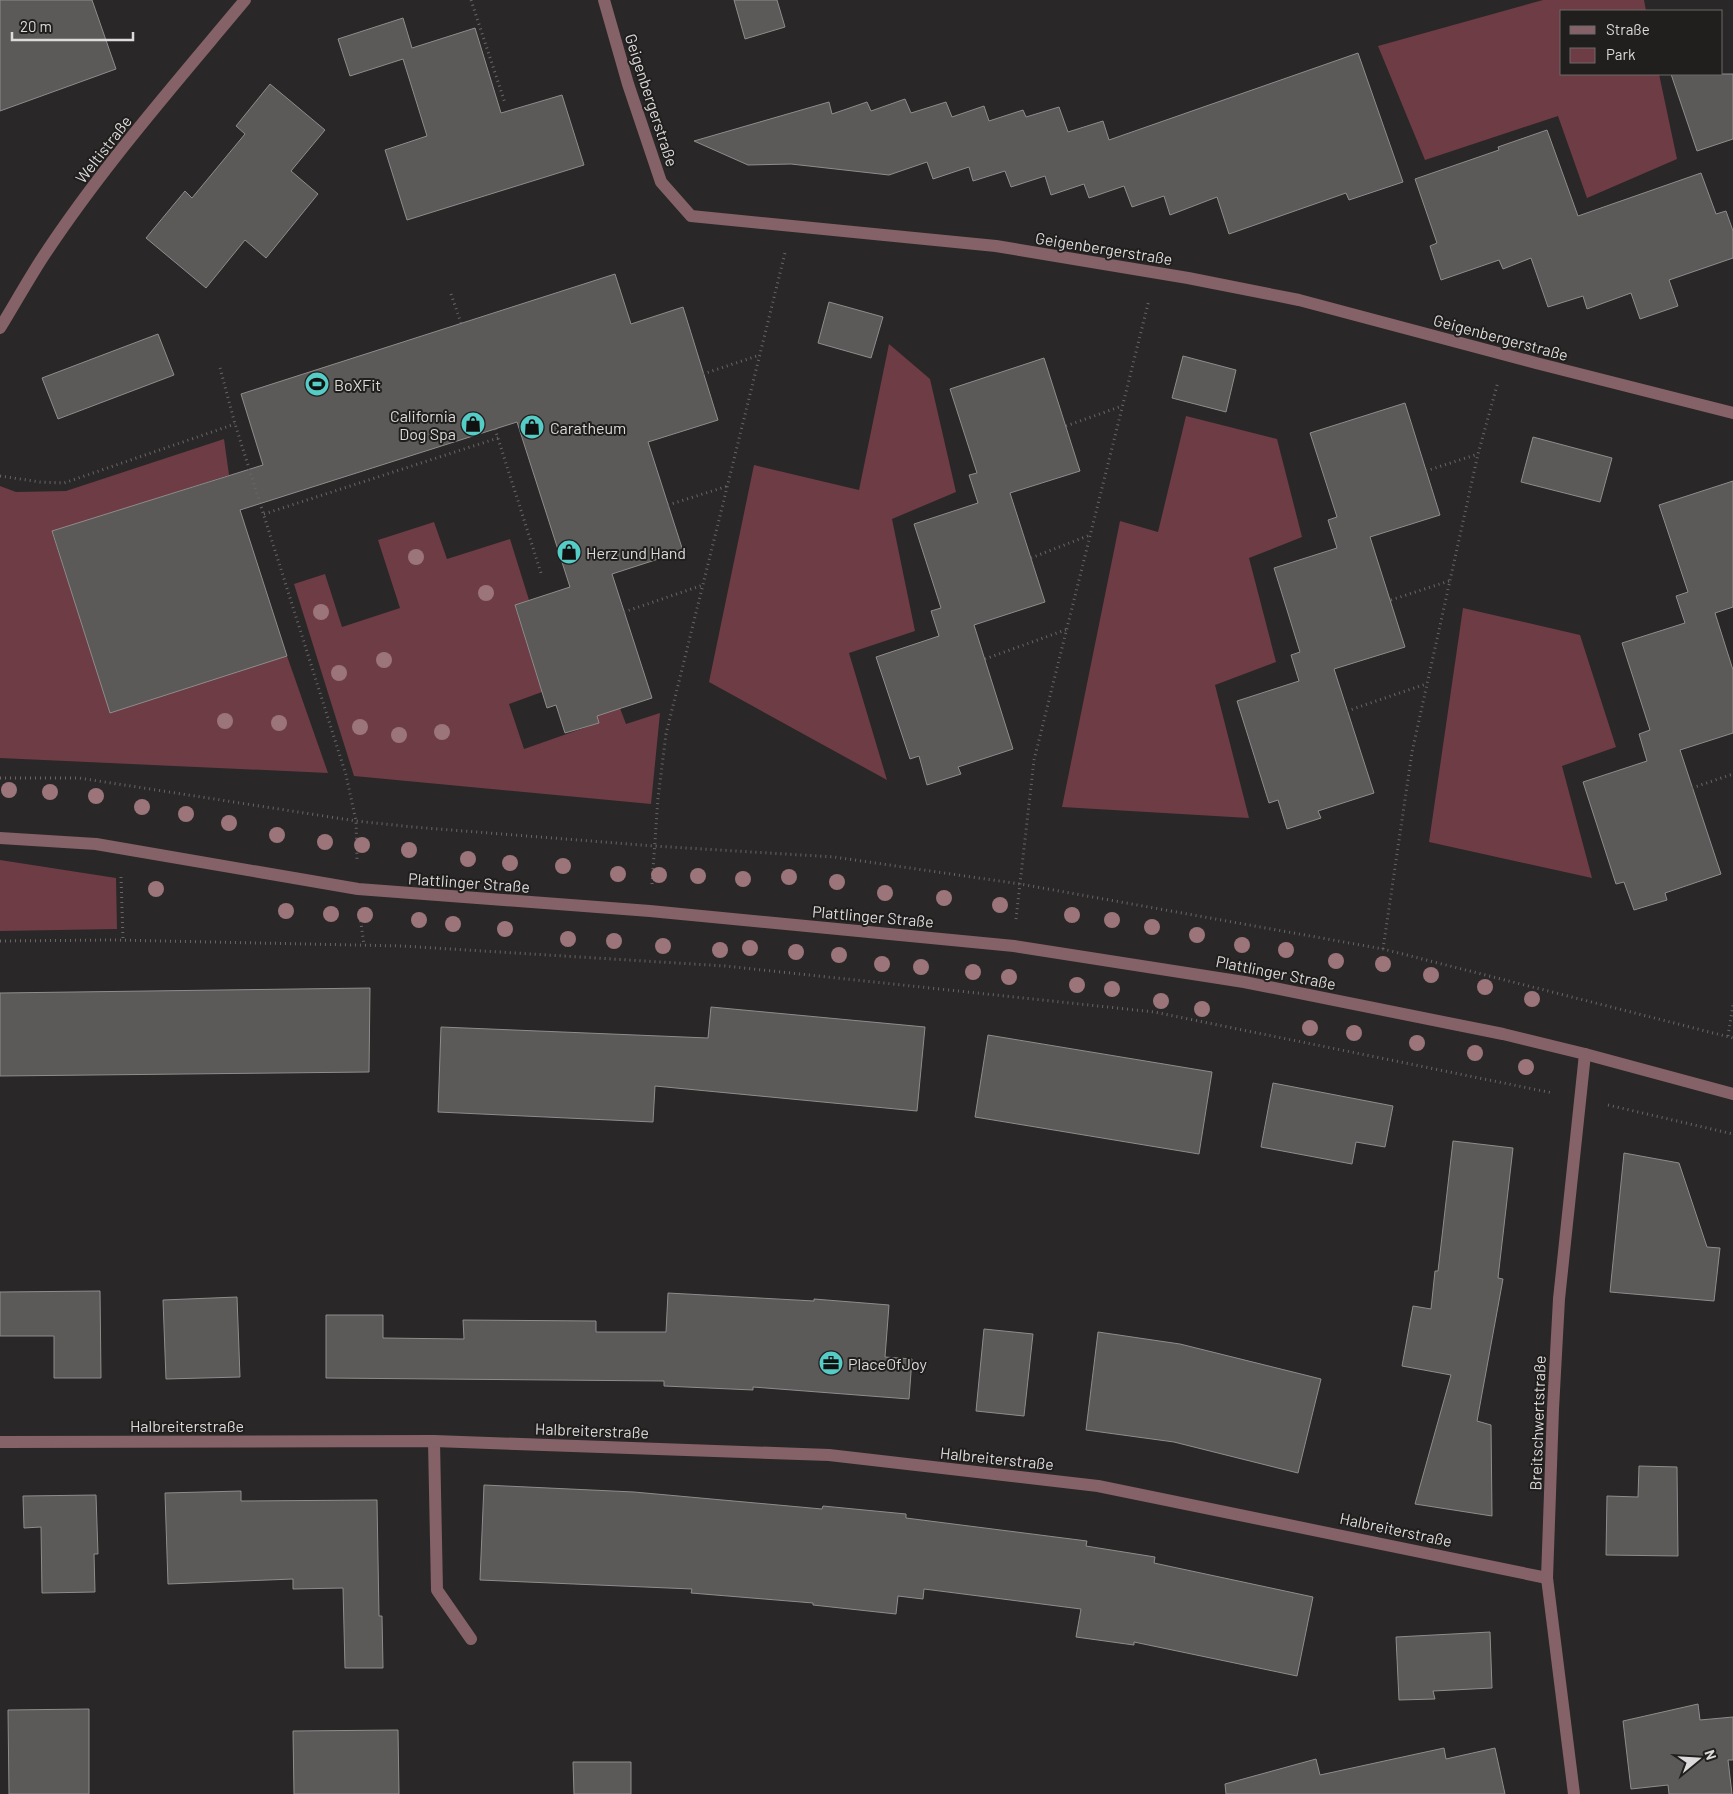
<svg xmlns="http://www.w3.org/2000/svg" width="1733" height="1794" viewBox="0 0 1733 1794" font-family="Barlow,sans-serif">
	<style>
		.green { fill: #6e3c45 }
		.building { fill: #5c5959; stroke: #8f8c8c }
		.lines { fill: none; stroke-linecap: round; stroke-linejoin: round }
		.path { stroke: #696667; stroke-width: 3; stroke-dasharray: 1 4; stroke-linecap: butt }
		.minor { stroke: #856267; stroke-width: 12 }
		.tree { fill: #9b757a }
		.labels { text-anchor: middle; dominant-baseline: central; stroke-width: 4; stroke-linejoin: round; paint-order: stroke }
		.street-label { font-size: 16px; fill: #dcdada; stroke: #211e1e }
		.poi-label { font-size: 16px; fill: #dcdada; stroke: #211e1e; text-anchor: start }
	</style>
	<rect width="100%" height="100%" fill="#2a2728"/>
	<g class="green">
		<path d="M 1543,0 L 1644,0 L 1646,11 L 1562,11 L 1562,74 L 1659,74 L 1677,159 L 1587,198 L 1558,116 L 1425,160 L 1378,46 Z"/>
		<path d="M 889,344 L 930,379 L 956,492 L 892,519 L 915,631 L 849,653 L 887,780 L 709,682 L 754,465 L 859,490 Z"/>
		<path d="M 1186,416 L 1277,439 L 1302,537 L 1249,558 L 1276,662 L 1215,685 L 1249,818 L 1062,807 L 1120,521 L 1158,532 Z"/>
		<path d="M 224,439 L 229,475 L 52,532 L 110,712 L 287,656 L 328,773 L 0,758 L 0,486 L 16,492 L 66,491 Z"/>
		<path d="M 434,522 L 447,559 L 510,539 L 529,600 L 515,606 L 542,692 L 509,704 L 524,749 L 598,723 L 595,710 L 618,703 L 626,724 L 660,713 L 651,804 L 354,776 L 294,584 L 325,574 L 342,627 L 400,608 L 378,540 Z"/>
		<path d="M 1463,608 L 1580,635 L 1616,747 L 1562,766 L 1592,878 L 1429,842 Z"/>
		<path d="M 0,860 L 116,878 L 117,929 L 0,931 Z"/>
	</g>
	<g class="building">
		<path d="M 0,0 L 92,0 L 116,69 L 0,111 Z"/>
		<path d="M 734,0 L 777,0 L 785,27 L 745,39 Z"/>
		<path d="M 403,18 L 412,48 L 475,28 L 501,113 L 562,95 L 584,165 L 407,220 L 385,150 L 427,136 L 403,59 L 350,76 L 338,39 Z"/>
		<path d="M 1358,53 L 1403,182 L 1349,200 L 1346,193 L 1229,234 L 1217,197 L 1170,215 L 1164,196 L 1132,207 L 1124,186 L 1089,198 L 1084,184 L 1051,195 L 1045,176 L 1011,187 L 1005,171 L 973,181 L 969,167 L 933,179 L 927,162 L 889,175 L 791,164 L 748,165 L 694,141 L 829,102 L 832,114 L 867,102 L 871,111 L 905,99 L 911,113 L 946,102 L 952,117 L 984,106 L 989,121 L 1023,110 L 1026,117 L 1059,107 L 1068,132 L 1103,121 L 1109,140 Z"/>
		<path d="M 1671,74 L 1733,74 L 1733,139 L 1697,151 Z"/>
		<path d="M 270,84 L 325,130 L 291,171 L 318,194 L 266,258 L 245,240 L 206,288 L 146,238 L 185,191 L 192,198 L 245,134 L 236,126 Z"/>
		<path d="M 1547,130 L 1578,216 L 1701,173 L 1716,214 L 1726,211 L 1733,231 L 1733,258 L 1669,280 L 1678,306 L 1640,319 L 1631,293 L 1587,309 L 1583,296 L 1548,307 L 1531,258 L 1503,269 L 1499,260 L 1441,280 L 1430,246 L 1437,243 L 1415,179 L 1499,150 L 1498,147 Z"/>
		<path d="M 615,274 L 631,324 L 683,307 L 718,420 L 648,442 L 683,551 L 612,574 L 652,698 L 597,716 L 599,723 L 565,733 L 556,705 L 547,708 L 515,605 L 570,587 L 517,422 L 240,510 L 287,656 L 110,713 L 52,531 L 263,465 L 241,394 Z"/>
		<path d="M 829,302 L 883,317 L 871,358 L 818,343 Z"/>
		<path d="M 158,334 L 174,375 L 58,419 L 42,378 Z"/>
		<path d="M 1183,356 L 1236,370 L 1226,412 L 1172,398 Z"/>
		<path d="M 1044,358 L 1080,471 L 1010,493 L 1045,602 L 974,625 L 1013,749 L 958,767 L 961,774 L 927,785 L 919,756 L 910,759 L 876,657 L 939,636 L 931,611 L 941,608 L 914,524 L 978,503 L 969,475 L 977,473 L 950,389 Z"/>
		<path d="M 1405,403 L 1440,515 L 1370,537 L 1405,647 L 1334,669 L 1374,793 L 1318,811 L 1321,818 L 1287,829 L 1278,800 L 1269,803 L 1237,701 L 1299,681 L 1291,655 L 1300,652 L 1274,568 L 1337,548 L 1328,520 L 1337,517 L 1310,433 Z"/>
		<path d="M 1533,437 L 1612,458 L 1600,502 L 1521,482 Z"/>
		<path d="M 1733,481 L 1733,607 L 1715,613 L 1733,670 L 1733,733 L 1680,750 L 1721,874 L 1665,893 L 1667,900 L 1634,910 L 1624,882 L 1616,884 L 1583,782 L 1647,761 L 1639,734 L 1650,730 L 1622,643 L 1685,623 L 1676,596 L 1688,592 L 1659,505 Z"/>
		<path d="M 370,988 L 369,1072 L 0,1076 L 0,993 Z"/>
		<path d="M 711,1007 L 925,1027 L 917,1111 L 655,1086 L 653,1122 L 438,1112 L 441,1027 L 708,1038 Z"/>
		<path d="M 988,1035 L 1212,1072 L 1199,1154 L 975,1117 Z"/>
		<path d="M 1273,1083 L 1393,1106 L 1385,1147 L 1356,1142 L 1352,1164 L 1261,1147 Z"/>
		<path d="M 1453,1141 L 1513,1148 L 1498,1278 L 1503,1279 L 1477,1421 L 1491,1425 L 1492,1516 L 1415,1504 L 1451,1375 L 1402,1366 L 1413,1306 L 1431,1309 L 1435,1271 L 1438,1271 Z"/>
		<path d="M 1624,1153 L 1679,1163 L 1707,1247 L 1720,1248 L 1714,1301 L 1610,1292 Z"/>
		<path d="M 100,1291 L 101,1378 L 54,1378 L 54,1336 L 0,1336 L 0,1292 Z"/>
		<path d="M 668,1293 L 814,1301 L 814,1299 L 889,1305 L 885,1357 L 912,1359 L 909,1399 L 753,1387 L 753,1390 L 664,1386 L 664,1381 L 326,1378 L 326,1315 L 383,1315 L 383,1338 L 464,1339 L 463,1320 L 596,1321 L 596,1332 L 666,1332 Z"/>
		<path d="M 237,1297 L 240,1377 L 166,1379 L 163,1300 Z"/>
		<path d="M 984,1329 L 1033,1334 L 1024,1416 L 976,1411 Z"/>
		<path d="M 1098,1332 L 1180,1344 L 1321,1379 L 1298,1473 L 1174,1442 L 1086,1430 Z"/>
		<path d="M 1639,1466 L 1677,1467 L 1678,1556 L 1606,1555 L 1607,1496 L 1638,1497 Z"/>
		<path d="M 484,1485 L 634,1492 L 822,1509 L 823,1506 L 906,1514 L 906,1518 L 1087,1541 L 1086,1546 L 1155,1557 L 1154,1563 L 1313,1597 L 1297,1676 L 1134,1642 L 1134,1645 L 1076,1637 L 1081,1609 L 924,1589 L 923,1599 L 898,1596 L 896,1614 L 813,1605 L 813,1603 L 691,1593 L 692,1589 L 480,1580 Z"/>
		<path d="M 241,1491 L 241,1501 L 377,1500 L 379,1616 L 382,1616 L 383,1668 L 345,1668 L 343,1588 L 293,1589 L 293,1579 L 168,1584 L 165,1493 Z"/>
		<path d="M 96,1495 L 98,1554 L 94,1554 L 95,1592 L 42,1593 L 41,1527 L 24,1528 L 23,1496 Z"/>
		<path d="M 1490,1632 L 1492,1688 L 1433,1691 L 1435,1699 L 1399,1700 L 1396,1637 Z"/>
		<path d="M 1698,1704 L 1700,1720 L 1733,1717 L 1733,1760 L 1728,1760 L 1732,1794 L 1669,1794 L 1668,1785 L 1631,1789 L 1623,1721 Z"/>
		<path d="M 89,1709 L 89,1794 L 9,1794 L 8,1710 Z"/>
		<path d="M 398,1730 L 399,1794 L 294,1794 L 293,1731 Z"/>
		<path d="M 1444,1748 L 1446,1759 L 1495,1748 L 1505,1794 L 1226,1794 L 1225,1784 L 1316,1759 L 1320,1775 Z"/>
		<path d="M 573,1762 L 631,1762 L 631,1794 L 574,1794 Z"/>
	</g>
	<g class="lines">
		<g class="path">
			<path d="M 471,0 L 505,103"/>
			<path d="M 451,294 L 461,323"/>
			<path d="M 220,368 L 235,424 L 346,775 L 356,821 L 357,860"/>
			<path d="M 703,374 L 760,355"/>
			<path d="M 1066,426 L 1122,406"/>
			<path d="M 495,429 L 541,573"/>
			<path d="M 1426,471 L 1478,454"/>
			<path d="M 0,476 L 40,482 L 64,483 L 235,424"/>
			<path d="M 668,505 L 728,486"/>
			<path d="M 264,514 L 498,438"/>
			<path d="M 1031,558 L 1090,535"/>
			<path d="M 1391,600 L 1449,581"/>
			<path d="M 624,612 L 703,585"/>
			<path d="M 985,659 L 1068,629"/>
			<path d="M 1347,711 L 1426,684"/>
			<path d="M 0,778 L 79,778 L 356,821 L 413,827 L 654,846 L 834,857 L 1020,884 L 1383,949 L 1733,1038"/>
			<path d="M 1692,788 L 1733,774"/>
			<path d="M 121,877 L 123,940"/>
			<path d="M 652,884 L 658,798 L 666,734 L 785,253"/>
			<path d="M 360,916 L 364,945"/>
			<path d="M 1016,919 L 1034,760 L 1149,300"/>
			<path d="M 0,941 L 114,940 L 402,946 L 725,966 L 1154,1012 L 1553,1093"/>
			<path d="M 1383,949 L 1412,752 L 1478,454 L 1498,382"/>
			<path d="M 1728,1036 L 1733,1005"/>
			<path d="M 1608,1105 L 1733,1134"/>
		</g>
		<g class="minor">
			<path d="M 604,0 L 628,84 L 661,182 L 691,216 L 996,246 L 1188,278 L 1299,300 L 1536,363 L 1733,413"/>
			<path d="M 0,328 C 14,305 27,282 41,260 C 101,168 175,84 245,0"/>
			<path d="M 0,838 L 96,844 L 358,889 L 650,911 L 1014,946 L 1244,982 L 1503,1034 L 1585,1054 L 1733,1094"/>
			<path d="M 434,1441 L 437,1590 L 471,1639"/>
			<path d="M 0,1442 L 434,1441 L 829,1455 L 1098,1486 L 1547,1578"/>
			<path d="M 1574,1794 L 1547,1578 L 1553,1409 L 1559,1299 L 1585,1054"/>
		</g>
	</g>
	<g class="tree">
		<circle cx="416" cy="557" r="8"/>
		<circle cx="486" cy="593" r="8"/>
		<circle cx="321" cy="612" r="8"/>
		<circle cx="384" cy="660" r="8"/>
		<circle cx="339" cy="673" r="8"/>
		<circle cx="225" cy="721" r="8"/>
		<circle cx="279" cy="723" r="8"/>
		<circle cx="360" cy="727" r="8"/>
		<circle cx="442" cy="732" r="8"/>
		<circle cx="399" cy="735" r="8"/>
		<circle cx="9" cy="790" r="8"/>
		<circle cx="50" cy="792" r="8"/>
		<circle cx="96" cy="796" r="8"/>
		<circle cx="142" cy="807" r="8"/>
		<circle cx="186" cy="814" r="8"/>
		<circle cx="229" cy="823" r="8"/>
		<circle cx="277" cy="835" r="8"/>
		<circle cx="325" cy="842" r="8"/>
		<circle cx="362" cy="845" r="8"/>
		<circle cx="409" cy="850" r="8"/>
		<circle cx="468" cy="859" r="8"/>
		<circle cx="510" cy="863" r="8"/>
		<circle cx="563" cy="866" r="8"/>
		<circle cx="618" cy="874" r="8"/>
		<circle cx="659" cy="875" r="8"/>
		<circle cx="698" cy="876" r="8"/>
		<circle cx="789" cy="877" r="8"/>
		<circle cx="743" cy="879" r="8"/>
		<circle cx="837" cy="882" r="8"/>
		<circle cx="156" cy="889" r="8"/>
		<circle cx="885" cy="893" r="8"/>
		<circle cx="944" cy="898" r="8"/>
		<circle cx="1000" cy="905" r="8"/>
		<circle cx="286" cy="911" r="8"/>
		<circle cx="331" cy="914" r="8"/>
		<circle cx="365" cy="915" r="8"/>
		<circle cx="1072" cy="915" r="8"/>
		<circle cx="419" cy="920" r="8"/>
		<circle cx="1112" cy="920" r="8"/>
		<circle cx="453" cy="924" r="8"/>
		<circle cx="1152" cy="927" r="8"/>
		<circle cx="505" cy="929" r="8"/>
		<circle cx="1197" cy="935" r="8"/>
		<circle cx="568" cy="939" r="8"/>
		<circle cx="614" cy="941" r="8"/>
		<circle cx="1242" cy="945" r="8"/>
		<circle cx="663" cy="946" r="8"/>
		<circle cx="750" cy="948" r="8"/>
		<circle cx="720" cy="950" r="8"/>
		<circle cx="1286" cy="950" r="8"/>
		<circle cx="796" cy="952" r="8"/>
		<circle cx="839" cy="955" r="8"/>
		<circle cx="1336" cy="961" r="8"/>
		<circle cx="882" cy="964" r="8"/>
		<circle cx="1383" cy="964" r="8"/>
		<circle cx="921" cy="967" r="8"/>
		<circle cx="973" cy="972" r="8"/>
		<circle cx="1431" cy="975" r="8"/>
		<circle cx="1009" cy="977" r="8"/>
		<circle cx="1077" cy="985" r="8"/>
		<circle cx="1485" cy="987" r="8"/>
		<circle cx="1112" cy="989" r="8"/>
		<circle cx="1532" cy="999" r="8"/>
		<circle cx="1161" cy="1001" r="8"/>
		<circle cx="1202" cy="1009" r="8"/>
		<circle cx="1310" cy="1028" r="8"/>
		<circle cx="1354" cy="1033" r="8"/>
		<circle cx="1417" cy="1043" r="8"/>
		<circle cx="1475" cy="1053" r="8"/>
		<circle cx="1526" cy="1067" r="8"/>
	</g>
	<defs>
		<symbol id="stadium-disc" viewBox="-11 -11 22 22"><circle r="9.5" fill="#55cdc6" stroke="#211e1e"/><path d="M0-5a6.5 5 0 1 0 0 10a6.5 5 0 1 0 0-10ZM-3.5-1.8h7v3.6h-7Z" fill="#111"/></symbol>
		<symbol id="shop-disc" viewBox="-11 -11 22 22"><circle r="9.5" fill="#55cdc6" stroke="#211e1e"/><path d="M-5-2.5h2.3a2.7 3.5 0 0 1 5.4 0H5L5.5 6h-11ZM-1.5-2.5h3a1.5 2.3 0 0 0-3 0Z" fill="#111"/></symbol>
		<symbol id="office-disc" viewBox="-11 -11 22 22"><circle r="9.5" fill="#55cdc6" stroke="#211e1e"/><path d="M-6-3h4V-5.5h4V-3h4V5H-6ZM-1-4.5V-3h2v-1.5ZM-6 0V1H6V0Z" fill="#111"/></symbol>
	</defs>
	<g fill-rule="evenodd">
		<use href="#stadium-disc" x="303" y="370" width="28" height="28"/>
		<use href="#shop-disc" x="459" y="410" width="28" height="28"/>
		<use href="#shop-disc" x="518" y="413" width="28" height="28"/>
		<use href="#shop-disc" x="555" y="538" width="28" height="28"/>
		<use href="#office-disc" x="817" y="1349" width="28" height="28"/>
	</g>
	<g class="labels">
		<g class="street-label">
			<text transform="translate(652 100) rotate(72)">Geigenbergerstraße</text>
			<text transform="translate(103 149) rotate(-52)">Weltistraße</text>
			<text transform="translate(1104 248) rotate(9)">Geigenbergerstraße</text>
			<text transform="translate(1501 337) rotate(15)">Geigenbergerstraße</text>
			<text transform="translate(469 882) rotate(4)">Plattlinger Straße</text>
			<text transform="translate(873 916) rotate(5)">Plattlinger Straße</text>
			<text transform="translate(1276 972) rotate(11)">Plattlinger Straße</text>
			<text transform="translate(1537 1423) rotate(-88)">Breitschwertstraße</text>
			<text x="187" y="1425">Halbreiterstraße</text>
			<text transform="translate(592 1430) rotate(2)">Halbreiterstraße</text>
			<text transform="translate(997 1458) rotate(6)">Halbreiterstraße</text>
			<text transform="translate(1396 1529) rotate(12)">Halbreiterstraße</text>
		</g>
		<g class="poi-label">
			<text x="334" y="384">BoXFit</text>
			<text x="456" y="415" text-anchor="end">California<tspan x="456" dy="18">Dog Spa</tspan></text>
			<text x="550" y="427">Caratheum</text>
			<text x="586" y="552">Herz und Hand</text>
			<text x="848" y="1363">PlaceOfJoy</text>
		</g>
	</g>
	<rect x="1560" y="10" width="162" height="65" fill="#211e1e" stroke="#6c6969"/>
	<rect x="1570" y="26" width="25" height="8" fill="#856267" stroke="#6c6969"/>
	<text x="1606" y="35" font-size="15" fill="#dcdada">Straße</text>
	<rect x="1570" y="48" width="25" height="15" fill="#6e3c45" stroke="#6c6969"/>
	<text x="1606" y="60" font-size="15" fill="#dcdada">Park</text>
	<g transform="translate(1698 1759) rotate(72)" stroke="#211e1e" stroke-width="4" paint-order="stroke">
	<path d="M0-4L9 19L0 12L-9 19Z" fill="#dcdada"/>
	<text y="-8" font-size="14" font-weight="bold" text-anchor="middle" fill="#dcdada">N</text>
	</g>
	<path d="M12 32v8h121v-8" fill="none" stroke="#dcdada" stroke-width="2.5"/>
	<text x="20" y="32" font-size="15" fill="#dcdada" stroke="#211e1e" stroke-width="4" paint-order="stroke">20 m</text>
</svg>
